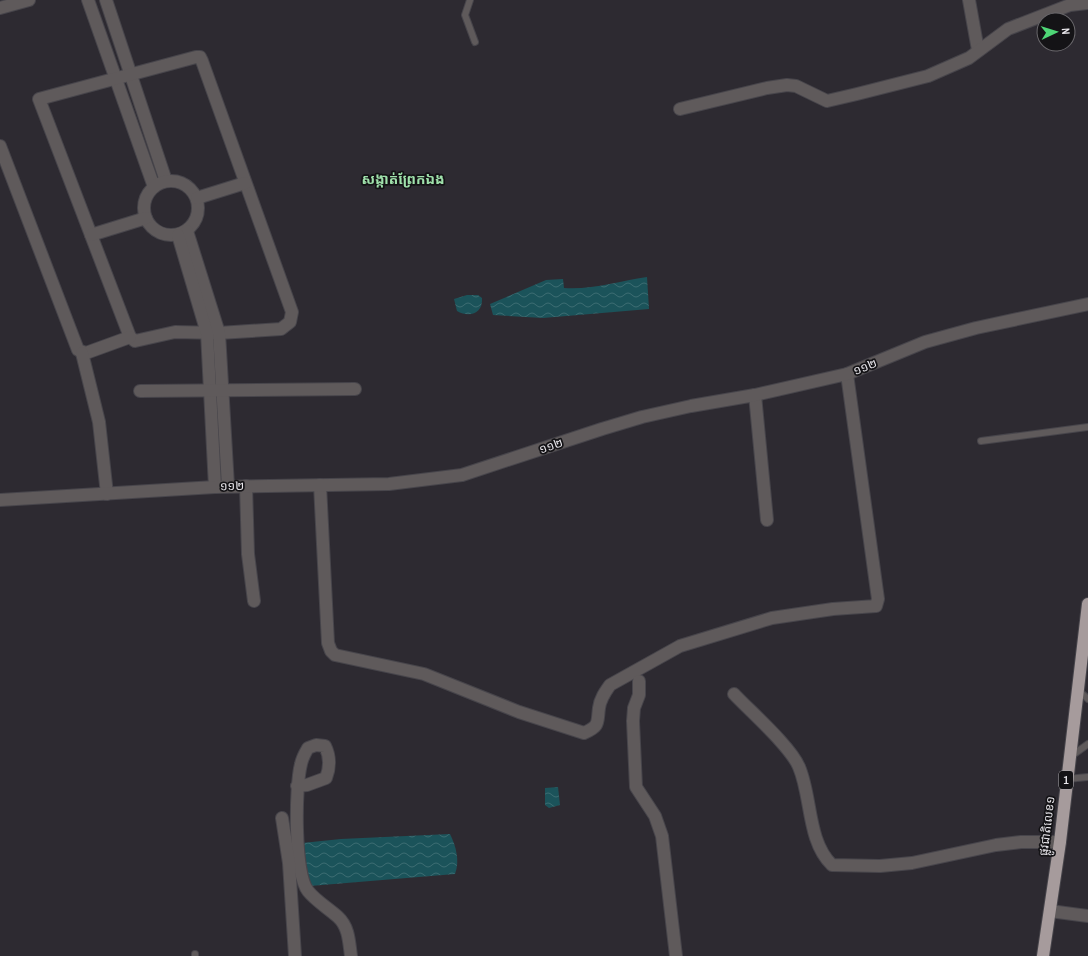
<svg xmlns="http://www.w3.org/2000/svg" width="1088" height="956" viewBox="0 0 1088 956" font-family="'Archivo Narrow','Noto Sans Khmer',sans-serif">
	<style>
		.water { fill: url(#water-waves) }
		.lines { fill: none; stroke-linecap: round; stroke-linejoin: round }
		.lane-casing { stroke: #47454b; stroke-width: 8 }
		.street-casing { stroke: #47454b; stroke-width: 14 }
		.highway-casing { stroke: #47454b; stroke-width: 14 }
		.lane { stroke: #5f5a5b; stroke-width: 6 }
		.street { stroke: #5f5a5b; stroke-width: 12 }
		.highway { stroke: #a69b9c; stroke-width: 12 }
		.labels { text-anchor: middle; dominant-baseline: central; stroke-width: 3.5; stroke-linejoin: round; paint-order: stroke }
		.shield { fill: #141316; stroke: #aaa8ac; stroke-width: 1 }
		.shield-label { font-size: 11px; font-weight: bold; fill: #eae8ed }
		.street-label { font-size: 12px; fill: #eae8ed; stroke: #141316 }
		.quarter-label { font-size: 14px; font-weight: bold; fill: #9fe1ab; stroke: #141316 }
	</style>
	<defs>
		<pattern id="water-waves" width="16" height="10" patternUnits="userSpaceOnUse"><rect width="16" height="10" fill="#1b535a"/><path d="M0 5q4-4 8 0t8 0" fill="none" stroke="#3c6c72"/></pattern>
	</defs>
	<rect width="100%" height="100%" fill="#2d2a31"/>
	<g class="water">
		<path d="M 647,277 L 649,309 L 543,318 L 493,315 L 490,304 L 546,280 L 563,279 L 564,288 C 592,290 619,281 647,277 Z"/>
		<path d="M 467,295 L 478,295 L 482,298 C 483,314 469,318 457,311 L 454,299 Z"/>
		<path d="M 558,787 L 560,805 L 549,808 L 545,805 L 545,788 Z"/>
		<path d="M 450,834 C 456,846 460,861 455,874 L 310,886 L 308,881 L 302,843 L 341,839 Z"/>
	</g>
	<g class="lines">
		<defs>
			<g id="lane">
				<path d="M 470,0 L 465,15 L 475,42"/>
				<path d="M 981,441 L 1088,427"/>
				<path d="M 1078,690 L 1088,699"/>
				<path d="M 1070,757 L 1088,744"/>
				<path d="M 1067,779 L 1088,777"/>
				<path d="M 195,954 L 195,956"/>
			</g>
			<g id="street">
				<path d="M 88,0 L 154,187"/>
				<path d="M 106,0 L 166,181"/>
				<path d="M 969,0 L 978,50"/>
				<path d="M 0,8 L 29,0"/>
				<path d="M 196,57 L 200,57 L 202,61 L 292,312 L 290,322 L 281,329 L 219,333 L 175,332 L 135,341 L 130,337 L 39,99 Z"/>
				<path d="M 680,109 L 767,88 L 787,85 L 796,86 L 827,101 L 857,94 L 928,76 L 969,58 L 1008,29 L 1070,5 L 1088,3"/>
				<path d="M 0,146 L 78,350 L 86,353 L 130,337"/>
				<circle cx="171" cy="208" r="27"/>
				<path d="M 197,198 L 245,183"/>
				<path d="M 187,231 L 219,333 L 228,486"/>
				<path d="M 91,235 L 146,218"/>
				<path d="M 178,235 L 207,333 L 215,487"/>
				<path d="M 82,353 L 99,422 L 107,494"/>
				<path d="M 140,391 L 355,389"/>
				<path d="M 755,395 L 767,520"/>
				<path d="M 320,485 L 328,643 L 331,651 L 335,655 L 424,674 L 519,712 L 584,733 C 600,726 597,723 599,708 C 600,699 605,692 610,685 L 680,646 L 772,618 L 833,609 L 876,606 L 878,599 L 847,374"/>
				<path d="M 246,486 L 248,554 L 254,601"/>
				<path d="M 0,500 L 215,487 L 389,484 L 462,475 L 602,429 L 642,417 L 691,406 L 755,395 L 847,374 L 925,342 L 976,328 L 1088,304"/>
				<path d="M 639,681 L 639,695 L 634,708 L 633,721 L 636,787 L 655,816 L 662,836 L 676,956"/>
				<path d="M 734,694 C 751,712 791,747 799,767 C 812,797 807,841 832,865 L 880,866 L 912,863 L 996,845 L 1021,842 L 1060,842"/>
				<path d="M 297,786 L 307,785 L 326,778 C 330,768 330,756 325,746 L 316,745 L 308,748 C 305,753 302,759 301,764 C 295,787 294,873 308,891 C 316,901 328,908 338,917 C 349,927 349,942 351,956"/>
				<path d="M 282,818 L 289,863 L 295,956"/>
				<path d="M 1050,911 L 1088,916"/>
			</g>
			<path id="highway" d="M 1043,956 L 1060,842 L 1088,604"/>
		</defs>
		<use href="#lane" class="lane-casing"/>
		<use href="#street" class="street-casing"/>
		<use href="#highway" class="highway-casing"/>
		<use href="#lane" class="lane"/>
		<use href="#street" class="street"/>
		<use href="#highway" class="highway"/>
	</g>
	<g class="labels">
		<rect class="shield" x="1059" y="771" width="14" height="18" rx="3"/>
		<g class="shield-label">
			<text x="1066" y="780">1</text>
		</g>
		<g class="street-label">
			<text transform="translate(865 367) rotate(-22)">១១២</text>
			<text transform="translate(551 446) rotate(-19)">១១២</text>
			<text transform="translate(232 486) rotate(-1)">១១២</text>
			<text transform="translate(1047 826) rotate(-83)">ផ្លូវជាតិលេខ១</text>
		</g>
		<g class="quarter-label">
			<text x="403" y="179">សង្កាត់ព្រែកឯង</text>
		</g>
	</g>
	<g transform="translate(1056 32) rotate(86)"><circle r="19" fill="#141316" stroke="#6a686c"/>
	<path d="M0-3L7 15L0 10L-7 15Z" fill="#4ed676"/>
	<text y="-6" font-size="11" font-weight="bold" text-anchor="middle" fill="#eae8ed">N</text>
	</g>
</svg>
